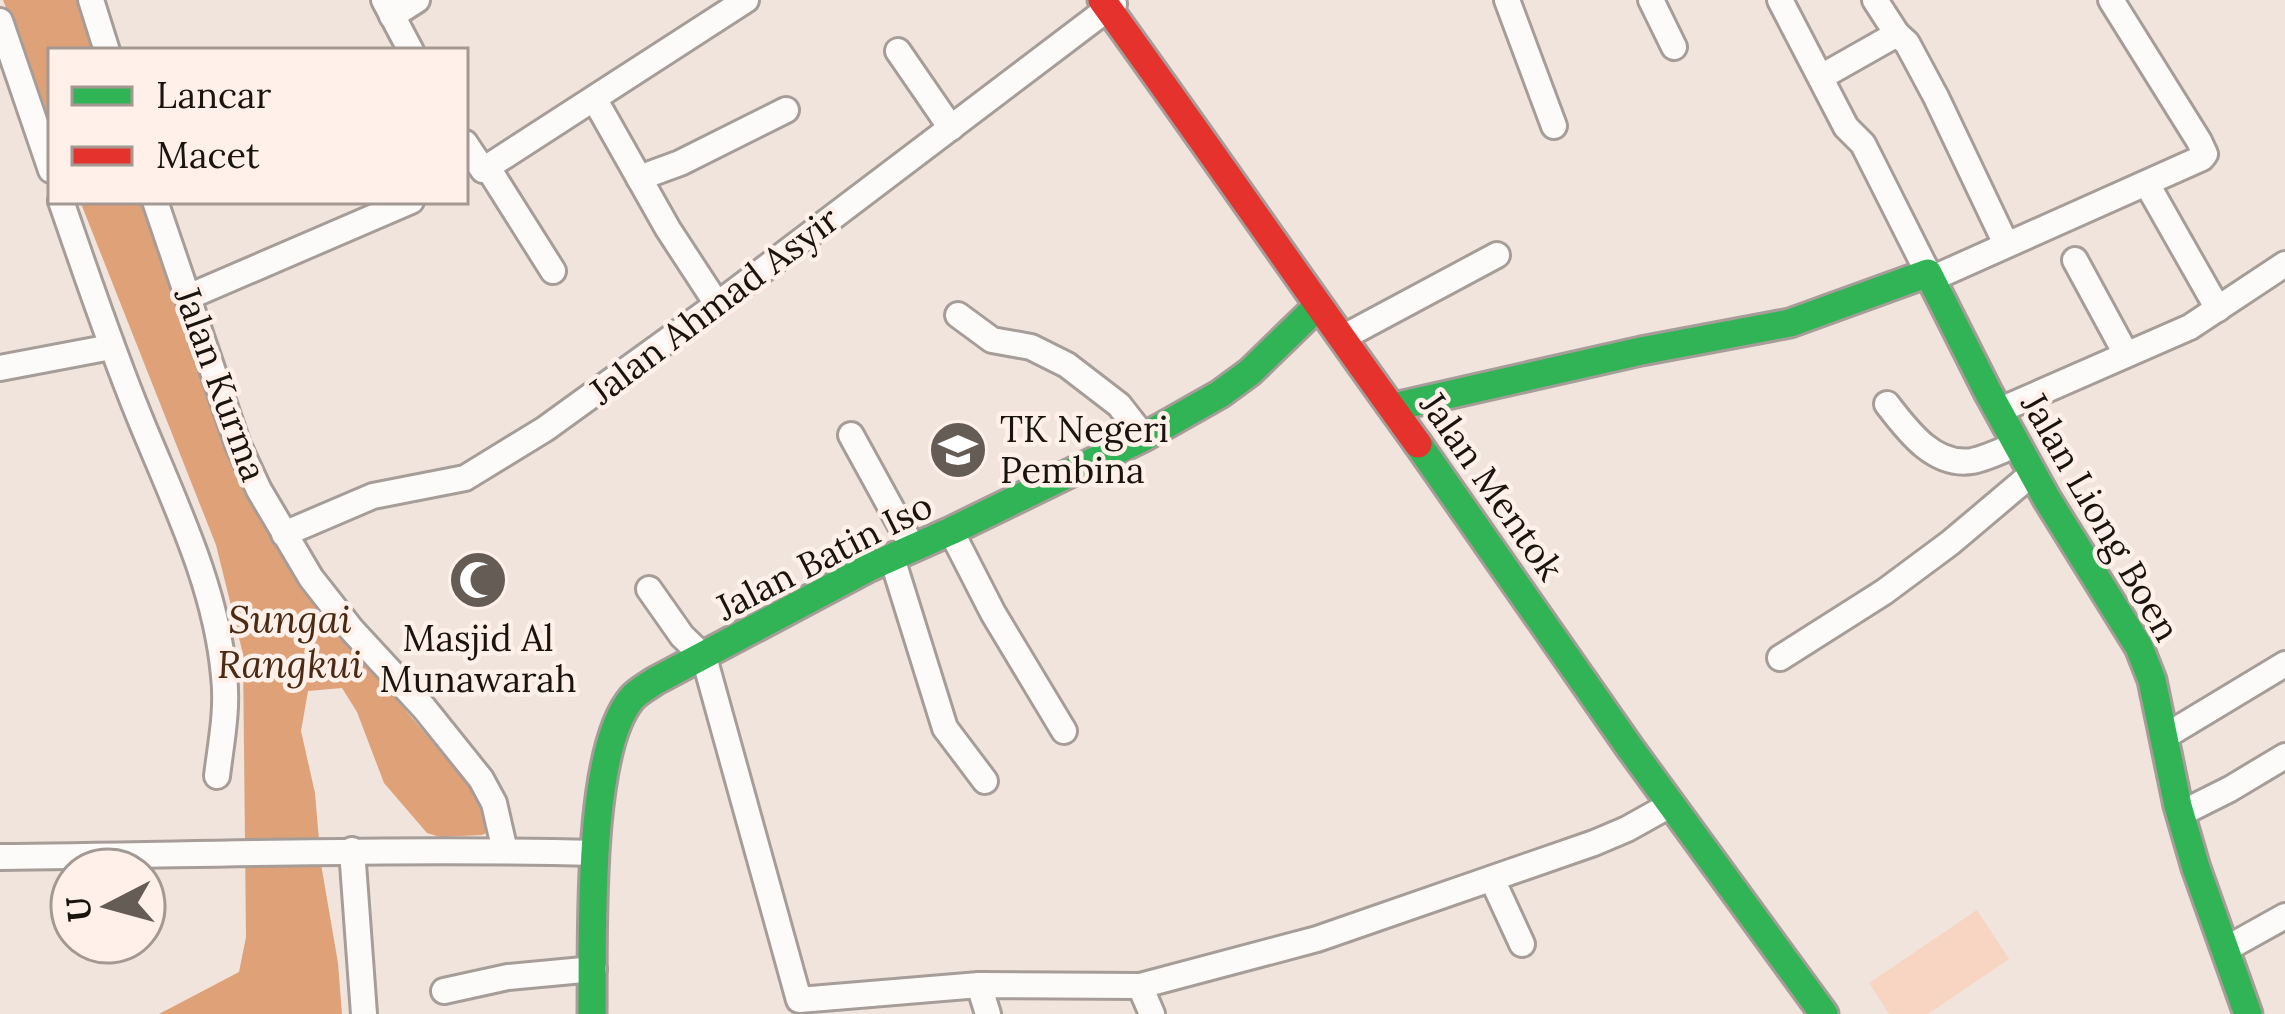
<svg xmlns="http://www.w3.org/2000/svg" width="2285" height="1014" viewBox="0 0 2285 1014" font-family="Lora,serif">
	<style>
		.green { fill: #f7d5c2 }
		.water { fill: #dea178 }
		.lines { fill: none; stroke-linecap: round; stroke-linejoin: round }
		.street-casing { stroke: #a69d98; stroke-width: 30 }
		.fast-casing { stroke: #a69d98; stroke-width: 33 }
		.jam-casing { stroke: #a69d98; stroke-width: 33 }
		.street { stroke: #fdfbfa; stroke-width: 24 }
		.fast { stroke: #30b455; stroke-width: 27 }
		.jam { stroke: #e5322d; stroke-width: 27 }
		.labels { text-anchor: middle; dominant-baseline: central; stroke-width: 9; stroke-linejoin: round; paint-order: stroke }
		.street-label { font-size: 36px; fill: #1a130e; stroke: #fff1ea }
		.poi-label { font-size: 36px; fill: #1a130e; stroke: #fff1ea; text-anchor: start }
		.water-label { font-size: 39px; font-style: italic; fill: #4b2913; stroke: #fff1ea }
	</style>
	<rect width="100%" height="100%" fill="#f0e4dd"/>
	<path class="green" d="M 1977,910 L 2009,959 L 1928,1014 L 1889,1014 L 1869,983 Z"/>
	<g class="water">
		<path d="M 3,0 L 81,0 L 98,51 L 51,51 L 51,127 Z"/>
		<path d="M 80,201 L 149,201 L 294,566 L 381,681 L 476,794 L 489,827 L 488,832 L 482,835 L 440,837 L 427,833 L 384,783 L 357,712 L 342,688 L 308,691 L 301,731 L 315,793 L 321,864 L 338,963 L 342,1014 L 159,1014 L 239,972 L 246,937 L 243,654 L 216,545 Z"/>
	</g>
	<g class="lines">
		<defs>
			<g id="street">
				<path d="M 91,0 L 107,51"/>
				<path d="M 384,0 L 411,51"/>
				<path d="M 1507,0 L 1554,126"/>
				<path d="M 1651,0 L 1674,47"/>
				<path d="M 1780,0 L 1846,127 L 1863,144 L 1928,273"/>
				<path d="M 1875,0 L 1897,34 L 1907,43 L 1936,97 L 2006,244"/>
				<path d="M 392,16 L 417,0"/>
				<path d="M 0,21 L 51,170"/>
				<path d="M 898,51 L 951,128"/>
				<path d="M 1821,77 L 1897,34"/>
				<path d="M 595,100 L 668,229 L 717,304"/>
				<path d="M 465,143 L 483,170 L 746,0"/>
				<path d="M 488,168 L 553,271"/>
				<path d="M 639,178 L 680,163 L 786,110"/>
				<path d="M 2147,184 L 2218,309"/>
				<path d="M 61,201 C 86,273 110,345 139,416 C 173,500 216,585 224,676 C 228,709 221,743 217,776"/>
				<path d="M 155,201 L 238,445 L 259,490 L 311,578 L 352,630 L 424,708 L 481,779 L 494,803 L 505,851"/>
				<path d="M 2075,260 L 2126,354"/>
				<path d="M 1931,279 L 2202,158 L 2205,154 L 2199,141 L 2111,0"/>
				<path d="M 188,297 L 411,201"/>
				<path d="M 958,315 L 992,340 L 1031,347 L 1067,365 L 1119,405 L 1144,437"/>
				<path d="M 1342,338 L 1497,255"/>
				<path d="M 0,368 L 111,347"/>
				<path d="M 1887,404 C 1907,430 1934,467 1972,461 C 1987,458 2003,450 2017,444"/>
				<path d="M 1998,411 L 2190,327 L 2285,264"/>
				<path d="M 851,435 L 913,548"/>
				<path d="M 951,531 L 993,613 L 1064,731"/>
				<path d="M 284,534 L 373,496 L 465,478 L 545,429 L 726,298 L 1114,4"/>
				<path d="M 892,558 L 945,728 L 985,781"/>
				<path d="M 649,589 L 682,636 L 704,657 L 799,1000 L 979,985 L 1140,986 L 1317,939 L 1594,843 L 1627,829 L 1670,805"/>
				<path d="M 1780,658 L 1884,592 L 1950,543 L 2033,473"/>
				<path d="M 2164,737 L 2285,664"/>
				<path d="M 2180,814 L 2230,789 L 2285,756"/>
				<path d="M 352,850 L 364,1014"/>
				<path d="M 0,857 C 198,855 396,848 595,853"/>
				<path d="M 1492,879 L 1522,944"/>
				<path d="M 2224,950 L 2285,916"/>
				<path d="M 979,985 L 988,1014"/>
				<path d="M 1140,986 L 1152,1014"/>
				<path d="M 444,991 L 508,977 L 594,969"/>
			</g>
			<g id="fast">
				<path d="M 1394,407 L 1641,351 L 1790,323 L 1928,273 L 1988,392 L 2047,499 L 2139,647 L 2152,680 L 2178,806 L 2196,868 L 2248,1014"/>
				<path d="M 1418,444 L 1630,748 L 1824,1014"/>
				<path d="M 592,1014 C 593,942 586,751 632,698 C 638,691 648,686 655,681 L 868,568 L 951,531 L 1144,437 L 1220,394 L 1250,372 L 1318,306"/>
			</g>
			<path id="jam" d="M 1102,0 C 1209,147 1311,297 1418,444"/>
		</defs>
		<use href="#street" class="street-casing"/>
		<use href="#fast" class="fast-casing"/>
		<use href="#jam" class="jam-casing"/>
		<use href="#street" class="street"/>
		<use href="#fast" class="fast"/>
		<use href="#jam" class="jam"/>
	</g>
	<defs>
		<symbol id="school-disc" viewBox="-11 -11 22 22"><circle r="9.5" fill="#655c56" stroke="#fff1ea"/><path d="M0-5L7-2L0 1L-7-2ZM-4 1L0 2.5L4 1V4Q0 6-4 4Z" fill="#fff"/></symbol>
		<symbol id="mosque-disc" viewBox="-11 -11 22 22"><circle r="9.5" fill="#655c56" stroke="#fff1ea"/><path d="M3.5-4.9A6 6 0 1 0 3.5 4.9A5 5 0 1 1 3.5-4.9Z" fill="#fff"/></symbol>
	</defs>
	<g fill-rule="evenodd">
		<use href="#school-disc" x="925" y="417" width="66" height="66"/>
		<use href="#mosque-disc" x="445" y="547" width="66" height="66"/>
	</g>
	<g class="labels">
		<g class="street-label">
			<text transform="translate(714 305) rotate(-37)">Jalan Ahmad Asyir</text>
			<text transform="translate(221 384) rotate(70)">Jalan Kurma</text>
			<text transform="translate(1492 486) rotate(55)">Jalan Mentok</text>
			<text transform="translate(2101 517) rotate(60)">Jalan Liong Boen</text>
			<text transform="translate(824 556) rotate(-27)">Jalan Batin Iso</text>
		</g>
		<g class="poi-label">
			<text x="1000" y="429">TK Negeri<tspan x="1000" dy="41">Pembina</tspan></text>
			<text x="478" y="638" text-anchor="middle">Masjid Al<tspan x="478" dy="41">Munawarah</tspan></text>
		</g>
		<g class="water-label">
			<text x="290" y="619">Sungai<tspan x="290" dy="45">Rangkui</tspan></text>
		</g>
	</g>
	<rect x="48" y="48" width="420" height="156" fill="#fff1ea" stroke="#a39892" stroke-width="3"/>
	<rect x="72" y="87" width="60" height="18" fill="#30b455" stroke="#a39892" stroke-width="3"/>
	<text x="156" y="108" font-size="36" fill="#1a130e">Lancar</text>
	<rect x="72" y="147" width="60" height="18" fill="#e5322d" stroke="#a39892" stroke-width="3"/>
	<text x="156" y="168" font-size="36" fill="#1a130e">Macet</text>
	<g transform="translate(108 906) rotate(264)"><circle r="57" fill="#fff1ea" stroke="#a39892" stroke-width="3"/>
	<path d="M0-9L21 45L0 30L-21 45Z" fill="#655c56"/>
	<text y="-18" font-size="33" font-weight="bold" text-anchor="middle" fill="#1a130e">U</text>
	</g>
</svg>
